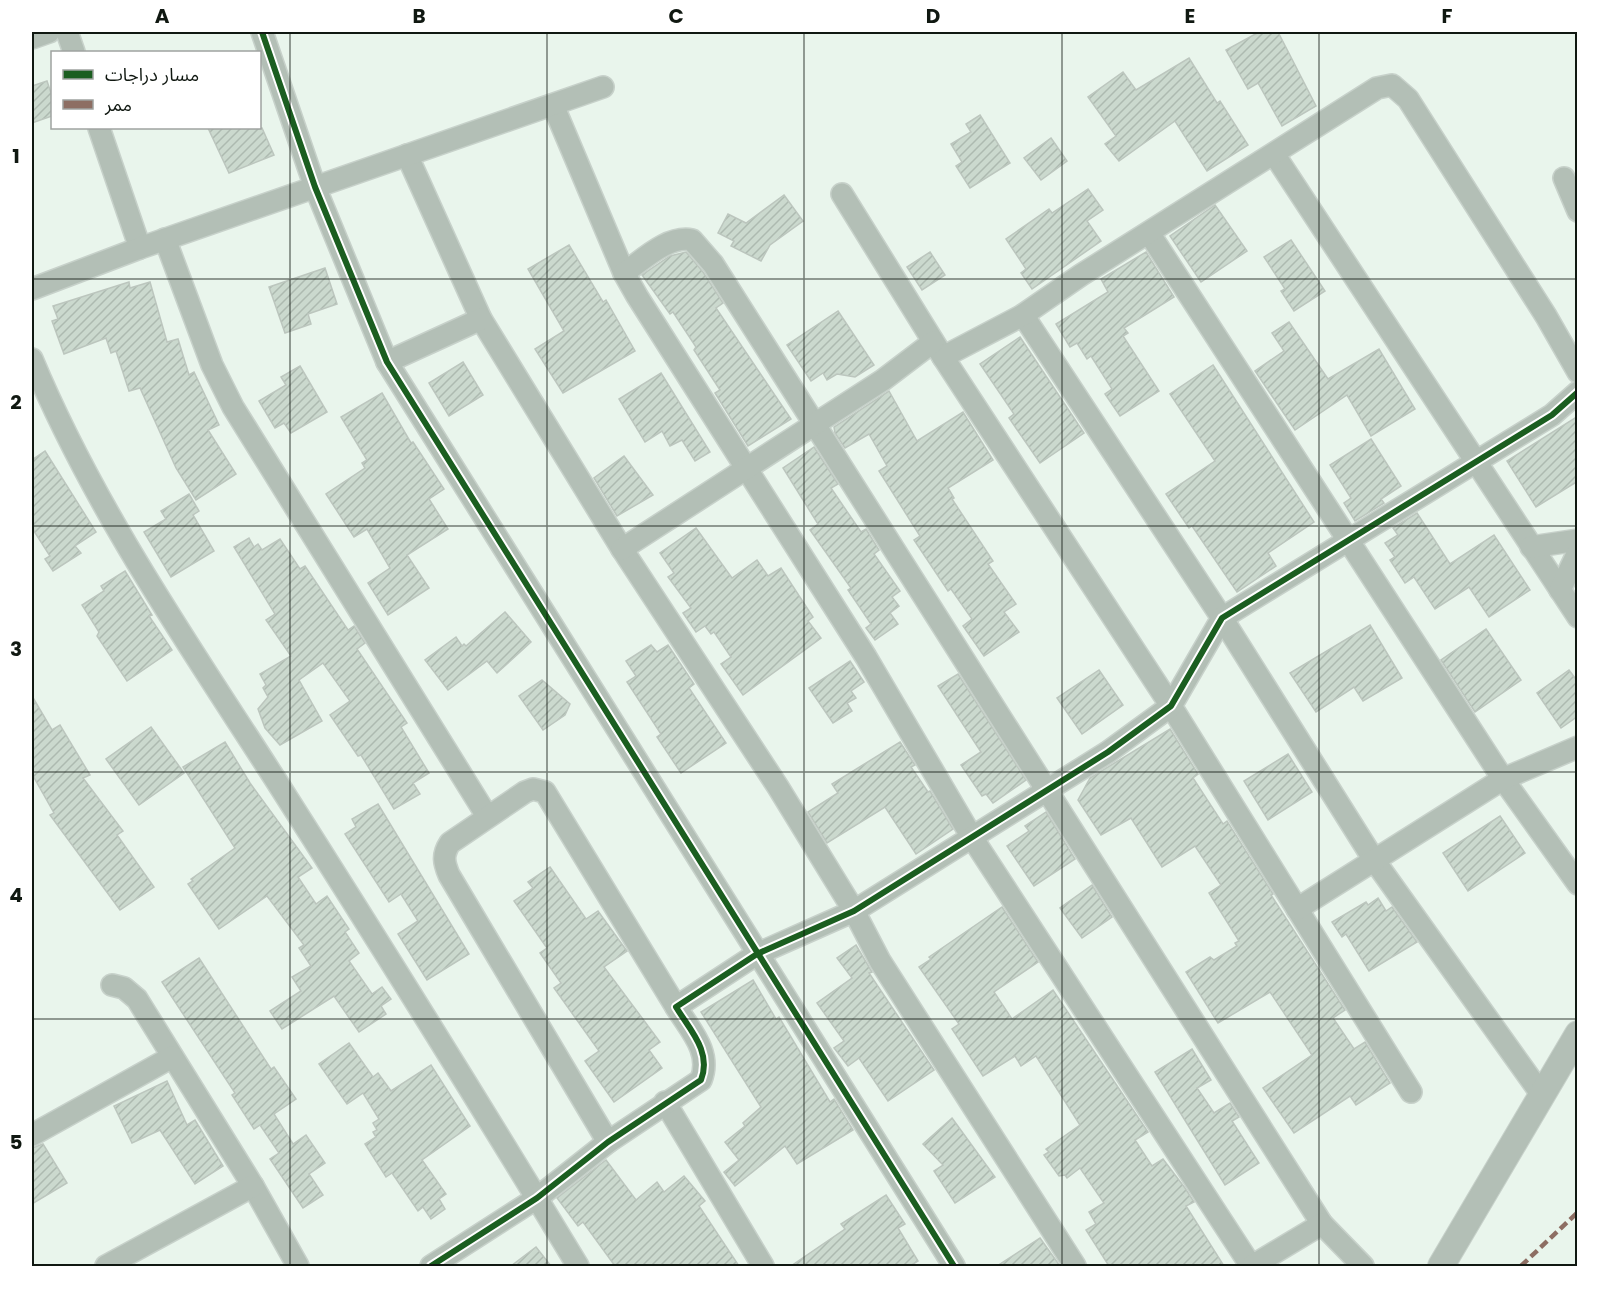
<svg xmlns="http://www.w3.org/2000/svg" width="1609" height="1298" viewBox="0 0 1609 1298" font-family="Poppins,'Noto Sans Arabic',sans-serif">
	<style>
		.building { fill: url(#building-hatch); stroke: #bcc6be; stroke-width: 1.5 }
		.lines { fill: none; stroke-linecap: round; stroke-linejoin: round }
		.minor-casing { stroke: #c7d1ca; stroke-width: 24 }
		.tertiary-casing { stroke: #c7d1ca; stroke-width: 28 }
		.minor { stroke: #b3bfb6; stroke-width: 21 }
		.tertiary { stroke: #b3bfb6; stroke-width: 26 }
		.quiet { stroke: #8d6e63; stroke-width: 4.5; stroke-dasharray: 9 4.5; stroke-linecap: butt }
		.cycleway-casing { stroke: #fff; stroke-width: 10 }
		.cycleway { stroke: #1b5e20; stroke-width: 6 }
		.grid { fill: none; stroke: #101811; stroke-width: 1.5; stroke-opacity: 0.55 }
		.neatline { fill: none; stroke: #101811; stroke-width: 2 }
		.grid-label { font-size: 20px; text-anchor: middle; font-weight: bold; fill: #101811 }
	</style>
	<defs>
		<pattern id="building-hatch" width="6" height="6" patternUnits="userSpaceOnUse" patternTransform="scale(1.5)"><rect width="6" height="6" fill="#cbd9ce"/><path d="M-1 1l2-2M0 6l6-6M5 7l2-2" fill="none" stroke="#adbab0"/></pattern>
	</defs>
	<rect width="100%" height="100%" fill="#e9f5ec"/>
	<g class="building">
		<path d="M 1259,32 L 1278,32 L 1316,106 L 1282,126 L 1258,83 L 1248,89 L 1226,50 Z"/>
		<path d="M 1189,58 L 1217,103 L 1220,101 L 1248,145 L 1207,171 L 1175,121 L 1119,161 L 1105,144 L 1116,136 L 1088,97 L 1123,72 L 1136,90 Z"/>
		<path d="M 47,81 L 52,96 L 52,116 L 32,123 L 32,86 Z"/>
		<path d="M 980,115 L 1010,163 L 970,188 L 956,166 L 962,162 L 951,144 L 971,132 L 966,124 Z"/>
		<path d="M 208,128 L 262,128 L 274,155 L 229,173 Z"/>
		<path d="M 1051,138 L 1067,161 L 1041,180 L 1024,158 Z"/>
		<path d="M 1088,189 L 1103,210 L 1087,221 L 1101,241 L 1032,289 L 1021,273 L 1026,269 L 1006,239 L 1049,209 L 1052,213 Z"/>
		<path d="M 784,195 L 803,221 L 770,245 L 761,261 L 731,246 L 734,241 L 718,233 L 728,214 L 746,223 Z"/>
		<path d="M 1215,205 L 1247,251 L 1201,282 L 1170,236 Z"/>
		<path d="M 1291,240 L 1325,291 L 1294,311 L 1281,291 L 1285,289 L 1264,257 Z"/>
		<path d="M 569,245 L 603,302 L 606,300 L 635,351 L 563,393 L 535,349 L 564,331 L 528,269 Z"/>
		<path d="M 686,252 L 703,272 L 723,303 L 716,308 L 791,419 L 748,446 L 715,393 L 720,390 L 694,350 L 696,347 L 673,312 L 670,314 L 642,275 L 670,256 Z"/>
		<path d="M 930,252 L 945,275 L 922,290 L 907,267 Z"/>
		<path d="M 1146,252 L 1174,297 L 1124,328 L 1128,333 L 1123,336 L 1159,391 L 1120,416 L 1105,394 L 1112,389 L 1091,356 L 1087,359 L 1077,343 L 1070,347 L 1056,324 L 1108,292 L 1101,279 Z"/>
		<path d="M 325,268 L 337,304 L 308,314 L 311,324 L 285,333 L 269,287 Z"/>
		<path d="M 129,282 L 130,288 L 150,282 L 167,342 L 178,339 L 189,375 L 194,372 L 219,425 L 208,430 L 236,474 L 196,500 L 176,468 L 140,388 L 129,391 L 116,351 L 111,353 L 106,338 L 64,354 L 52,321 L 58,319 L 53,306 Z"/>
		<path d="M 838,311 L 874,365 L 855,377 L 837,374 L 827,380 L 823,373 L 811,381 L 787,345 Z"/>
		<path d="M 1289,322 L 1328,379 L 1379,349 L 1415,409 L 1371,436 L 1347,395 L 1295,430 L 1255,371 L 1284,351 L 1272,333 Z"/>
		<path d="M 1020,337 L 1084,433 L 1040,463 L 1009,418 L 1014,414 L 980,364 Z"/>
		<path d="M 463,362 L 483,395 L 449,416 L 429,383 Z"/>
		<path d="M 1213,365 L 1314,522 L 1268,553 L 1276,566 L 1237,592 L 1192,526 L 1189,528 L 1166,494 L 1215,461 L 1170,394 Z"/>
		<path d="M 300,366 L 327,412 L 291,433 L 284,423 L 275,428 L 259,401 L 286,385 L 281,377 Z"/>
		<path d="M 661,373 L 710,452 L 695,461 L 682,440 L 670,446 L 662,431 L 645,442 L 619,399 Z"/>
		<path d="M 889,391 L 917,441 L 963,412 L 993,460 L 948,488 L 954,498 L 952,499 L 993,561 L 988,564 L 1016,604 L 1004,612 L 1019,632 L 984,656 L 963,626 L 972,619 L 951,589 L 948,591 L 914,540 L 920,536 L 879,471 L 887,466 L 869,434 L 845,448 L 835,433 L 834,427 Z"/>
		<path d="M 382,393 L 411,443 L 413,442 L 444,489 L 429,499 L 448,529 L 407,555 L 429,588 L 388,615 L 368,583 L 390,568 L 367,529 L 354,537 L 326,494 L 365,468 L 362,463 L 367,460 L 341,417 Z"/>
		<path d="M 1578,416 L 1578,481 L 1536,507 L 1507,461 Z"/>
		<path d="M 1371,439 L 1401,486 L 1381,499 L 1384,503 L 1355,521 L 1344,503 L 1351,498 L 1330,465 Z"/>
		<path d="M 814,447 L 838,484 L 831,488 L 861,532 L 866,529 L 879,550 L 874,554 L 900,591 L 892,597 L 899,606 L 890,613 L 898,624 L 875,640 L 866,628 L 871,624 L 848,590 L 851,588 L 810,530 L 818,524 L 783,468 Z"/>
		<path d="M 45,451 L 96,532 L 75,546 L 81,553 L 53,571 L 45,559 L 50,556 L 32,528 L 32,460 Z"/>
		<path d="M 624,456 L 653,495 L 617,516 L 594,478 Z"/>
		<path d="M 189,494 L 199,511 L 193,515 L 214,551 L 171,577 L 144,532 L 166,519 L 161,511 Z"/>
		<path d="M 1417,513 L 1450,564 L 1494,535 L 1530,590 L 1489,617 L 1469,587 L 1435,609 L 1414,577 L 1405,583 L 1390,560 L 1395,557 L 1385,543 L 1398,535 L 1393,528 Z"/>
		<path d="M 696,528 L 732,578 L 757,560 L 768,576 L 781,568 L 813,617 L 808,621 L 821,638 L 743,695 L 721,664 L 731,657 L 714,632 L 711,634 L 705,626 L 696,632 L 683,613 L 691,608 L 668,577 L 674,573 L 660,553 Z"/>
		<path d="M 249,538 L 254,547 L 258,544 L 262,550 L 280,539 L 300,569 L 305,566 L 348,630 L 354,626 L 365,643 L 357,649 L 407,723 L 401,727 L 429,773 L 413,783 L 420,794 L 394,809 L 361,755 L 358,756 L 330,715 L 350,701 L 323,663 L 299,680 L 322,721 L 280,745 L 265,728 L 258,709 L 268,697 L 263,688 L 266,685 L 260,674 L 291,656 L 266,620 L 275,614 L 234,547 Z"/>
		<path d="M 125,571 L 152,615 L 149,616 L 172,650 L 127,681 L 97,636 L 99,632 L 82,605 L 104,591 L 101,586 Z"/>
		<path d="M 505,612 L 531,642 L 497,673 L 487,661 L 448,690 L 425,660 L 456,637 L 462,646 L 464,644 L 466,646 Z"/>
		<path d="M 1370,625 L 1402,678 L 1363,701 L 1354,687 L 1316,712 L 1290,673 Z"/>
		<path d="M 1486,629 L 1521,680 L 1475,712 L 1441,660 Z"/>
		<path d="M 651,645 L 657,652 L 668,645 L 694,684 L 689,688 L 726,743 L 681,773 L 657,737 L 661,734 L 627,682 L 636,676 L 626,661 Z"/>
		<path d="M 850,661 L 864,682 L 851,691 L 856,698 L 847,703 L 852,711 L 833,723 L 809,688 Z"/>
		<path d="M 1099,670 L 1123,705 L 1082,734 L 1057,698 Z"/>
		<path d="M 1569,670 L 1578,682 L 1578,716 L 1561,728 L 1537,693 Z"/>
		<path d="M 958,674 L 1026,780 L 993,803 L 986,794 L 982,796 L 961,765 L 981,752 L 938,686 Z"/>
		<path d="M 542,680 L 570,704 L 565,715 L 543,730 L 519,696 Z"/>
		<path d="M 32,696 L 52,730 L 60,725 L 90,775 L 83,778 L 123,831 L 117,835 L 154,887 L 120,910 L 50,815 L 54,813 L 32,774 Z"/>
		<path d="M 151,727 L 184,773 L 139,805 L 106,759 Z"/>
		<path d="M 1170,729 L 1198,774 L 1193,778 L 1223,824 L 1227,821 L 1273,894 L 1271,895 L 1345,1010 L 1333,1018 L 1354,1049 L 1365,1042 L 1390,1083 L 1356,1105 L 1350,1096 L 1294,1133 L 1263,1088 L 1312,1055 L 1270,992 L 1218,1023 L 1186,972 L 1210,957 L 1214,960 L 1237,946 L 1235,943 L 1239,941 L 1209,893 L 1221,885 L 1195,846 L 1162,867 L 1131,818 L 1101,835 L 1078,800 L 1090,778 Z"/>
		<path d="M 225,742 L 250,783 L 312,868 L 298,877 L 316,904 L 327,896 L 349,929 L 345,932 L 359,953 L 349,961 L 372,994 L 382,987 L 391,999 L 381,1006 L 386,1014 L 359,1032 L 334,996 L 282,1029 L 270,1011 L 301,991 L 292,977 L 311,966 L 299,948 L 304,945 L 267,896 L 219,929 L 188,884 L 193,881 L 191,879 L 235,848 L 183,767 Z"/>
		<path d="M 900,742 L 915,765 L 911,767 L 928,792 L 930,791 L 953,829 L 916,854 L 885,807 L 827,843 L 808,812 L 838,793 L 832,784 Z"/>
		<path d="M 1288,754 L 1312,792 L 1268,820 L 1244,781 Z"/>
		<path d="M 378,804 L 469,954 L 427,980 L 398,934 L 418,921 L 401,894 L 389,902 L 345,834 L 356,827 L 352,819 Z"/>
		<path d="M 1046,812 L 1075,859 L 1034,886 L 1007,846 L 1029,831 L 1025,826 Z"/>
		<path d="M 1500,816 L 1525,853 L 1468,891 L 1443,853 Z"/>
		<path d="M 550,867 L 586,919 L 598,911 L 627,951 L 604,967 L 660,1042 L 649,1050 L 662,1068 L 614,1102 L 585,1061 L 599,1051 L 554,988 L 561,983 L 540,953 L 547,948 L 514,901 L 533,888 L 528,882 Z"/>
		<path d="M 1092,885 L 1112,917 L 1082,938 L 1060,908 Z"/>
		<path d="M 1378,898 L 1386,911 L 1392,907 L 1417,942 L 1369,971 L 1346,934 L 1342,937 L 1332,922 L 1366,902 L 1368,905 Z"/>
		<path d="M 1002,907 L 1038,962 L 994,992 L 1012,1019 L 1053,990 L 1148,1132 L 1135,1140 L 1152,1166 L 1163,1159 L 1185,1188 L 1194,1202 L 1186,1206 L 1224,1266 L 1109,1266 L 1086,1230 L 1096,1224 L 1089,1212 L 1104,1203 L 1080,1168 L 1067,1178 L 1065,1175 L 1059,1176 L 1044,1155 L 1049,1152 L 1046,1149 L 1080,1125 L 1036,1056 L 1021,1066 L 1015,1056 L 983,1076 L 952,1029 L 959,1024 L 919,967 L 931,959 L 929,957 Z"/>
		<path d="M 856,945 L 872,972 L 869,973 L 934,1070 L 888,1101 L 859,1058 L 848,1066 L 834,1048 L 844,1041 L 817,1003 L 852,978 L 837,958 Z"/>
		<path d="M 199,958 L 271,1069 L 274,1067 L 296,1099 L 274,1114 L 293,1144 L 306,1135 L 325,1163 L 309,1174 L 323,1195 L 303,1208 L 270,1159 L 279,1153 L 260,1125 L 254,1129 L 232,1095 L 235,1093 L 162,982 Z"/>
		<path d="M 753,980 L 776,1019 L 779,1017 L 830,1102 L 834,1099 L 853,1130 L 797,1164 L 785,1146 L 735,1186 L 724,1172 L 739,1160 L 725,1142 L 745,1126 L 743,1123 L 761,1107 L 701,1012 Z"/>
		<path d="M 349,1043 L 373,1077 L 378,1073 L 391,1091 L 431,1065 L 470,1126 L 422,1160 L 446,1194 L 439,1199 L 445,1209 L 431,1219 L 423,1207 L 418,1211 L 392,1173 L 386,1177 L 365,1144 L 376,1137 L 373,1132 L 377,1130 L 373,1123 L 379,1119 L 363,1093 L 347,1104 L 319,1064 Z"/>
		<path d="M 1192,1049 L 1211,1080 L 1197,1088 L 1214,1113 L 1230,1103 L 1239,1117 L 1232,1121 L 1259,1163 L 1225,1185 L 1155,1072 Z"/>
		<path d="M 167,1081 L 187,1125 L 195,1120 L 223,1166 L 195,1184 L 160,1130 L 132,1143 L 114,1106 Z"/>
		<path d="M 952,1118 L 995,1177 L 955,1203 L 934,1171 L 943,1165 L 923,1144 Z"/>
		<path d="M 43,1144 L 67,1183 L 32,1204 L 32,1148 Z"/>
		<path d="M 606,1160 L 636,1200 L 657,1182 L 664,1192 L 684,1176 L 705,1201 L 699,1206 L 739,1266 L 615,1266 L 583,1222 L 578,1226 L 557,1198 Z"/>
		<path d="M 886,1195 L 905,1224 L 898,1228 L 918,1261 L 910,1266 L 791,1266 L 845,1229 L 841,1224 Z"/>
		<path d="M 1040,1238 L 1060,1266 L 997,1266 Z"/>
		<path d="M 536,1247 L 551,1266 L 511,1266 Z"/>
	</g>
	<g class="lines">
		<defs>
			<g id="minor">
				<path d="M 67,32 L 74,52"/>
				<path d="M 262,32 L 315,187 L 387,362 L 954,1266"/>
				<path d="M 32,38 L 49,32"/>
				<path d="M 553,105 L 624,273 L 637,296 L 866,657 L 973,839 L 1251,1266"/>
				<path d="M 99,128 L 140,248"/>
				<path d="M 1274,154 L 1578,617"/>
				<path d="M 407,155 L 481,319 L 622,549 L 778,787 L 854,911 L 880,961 L 1075,1266"/>
				<path d="M 1564,178 L 1578,211"/>
				<path d="M 842,194 L 943,357 L 1171,706 L 1411,1092"/>
				<path d="M 1149,233 L 1503,779 L 1578,884"/>
				<path d="M 165,239 L 212,365 L 233,407 L 487,816"/>
				<path d="M 624,273 C 643,260 668,235 692,240 L 713,264 L 1322,1224 L 1363,1266"/>
				<path d="M 32,289 L 140,248 L 603,87"/>
				<path d="M 1023,315 L 1222,618 L 1374,860 L 1542,1095"/>
				<path d="M 943,357 L 1023,315 L 1081,275 L 1377,88 L 1392,85 L 1408,99 L 1546,316 L 1578,372"/>
				<path d="M 32,359 C 95,510 189,645 277,782 C 379,942 480,1104 578,1266"/>
				<path d="M 387,362 L 481,319"/>
				<path d="M 1531,547 L 1578,540"/>
				<path d="M 622,549 L 883,380 L 933,342"/>
				<path d="M 1560,590 L 1578,552"/>
				<path d="M 1297,909 L 1503,779 L 1578,747"/>
				<path d="M 112,985 L 124,988 L 137,999 L 253,1186 L 298,1266"/>
				<path d="M 665,1102 L 763,1266"/>
				<path d="M 32,1135 L 172,1057"/>
				<path d="M 608,1142 L 449,875 C 444,863 442,855 450,843 L 525,792 L 533,789 L 545,792 L 676,1007"/>
				<path d="M 106,1266 L 253,1186"/>
				<path d="M 431,1266 L 537,1198 L 608,1142 L 701,1080 C 712,1052 690,1030 676,1007 L 757,954 L 854,911 L 1108,752 L 1171,706 L 1222,618 L 1552,415 L 1578,392"/>
				<path d="M 1252,1266 L 1322,1224"/>
			</g>
			<path id="tertiary" d="M 1441,1266 L 1578,1034"/>
		</defs>
		<use href="#minor" class="minor-casing"/>
		<use href="#tertiary" class="tertiary-casing"/>
		<use href="#minor" class="minor"/>
		<use href="#tertiary" class="tertiary"/>
		<path class="quiet" d="M 1521,1266 L 1578,1212"/>
		<defs>
			<g id="cycleway">
				<path d="M 262,32 L 315,187 L 387,362 L 954,1266"/>
				<path d="M 431,1266 L 537,1198 L 608,1142 L 701,1080 C 712,1052 690,1030 676,1007 L 757,954 L 854,911 L 1108,752 L 1171,706 L 1222,618 L 1552,415 L 1578,392"/>
			</g>
		</defs>
		<use href="#cycleway" class="cycleway-casing"/>
		<use href="#cycleway" class="cycleway"/>
	</g>
	<path class="grid" d="M 290,32 L 290,1266M 547,32 L 547,1266M 804,32 L 804,1266M 1062,32 L 1062,1266M 1319,32 L 1319,1266M 32,279 L 1578,279M 32,526 L 1578,526M 32,772 L 1578,772M 32,1019 L 1578,1019"/>
	<rect width="1609" height="1298" fill="none" stroke="#ffffff" stroke-width="66"/>
	<rect x="51" y="51" width="210" height="78" fill="#ffffff" stroke="#9fa3a0" stroke-width="1.5"/>
	<rect x="63" y="70" width="30" height="9" fill="#1b5e20" stroke="#9fa3a0" stroke-width="1.5"/>
	<text x="105" y="81" font-size="18" fill="#101811">مسار دراجات</text>
	<rect x="63" y="100" width="30" height="9" fill="#8d6e63" stroke="#9fa3a0" stroke-width="1.5"/>
	<text x="105" y="111" font-size="18" fill="#101811">ممر</text>
	<rect x="33" y="33" width="1543" height="1232" class="neatline"/>
	<g class="grid-label">
		<text x="162" y="23">A</text>
		<text x="419" y="23">B</text>
		<text x="676" y="23">C</text>
		<text x="933" y="23">D</text>
		<text x="1190" y="23">E</text>
		<text x="1447" y="23">F</text>
		<text x="16" y="163">1</text>
		<text x="16" y="409">2</text>
		<text x="16" y="656">3</text>
		<text x="16" y="902">4</text>
		<text x="16" y="1149">5</text>
	</g>
</svg>
